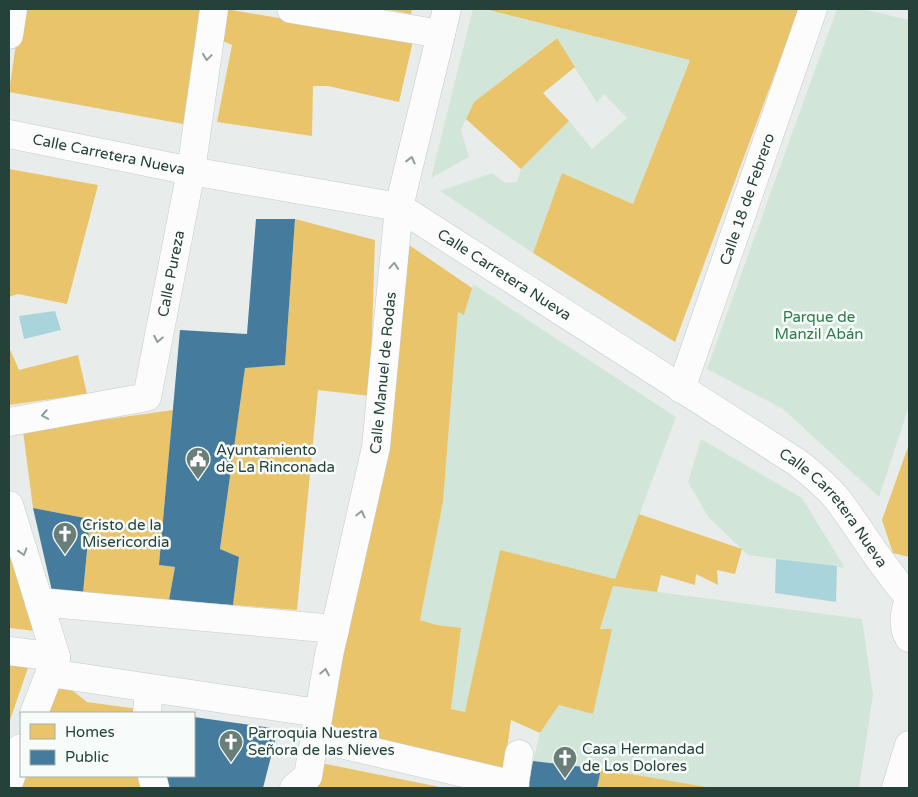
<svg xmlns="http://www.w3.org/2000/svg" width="918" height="797" viewBox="0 0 918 797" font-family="'Varela Round',sans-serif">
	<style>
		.green { fill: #d1e6d8 }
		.water { fill: #a9d4db }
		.homes { fill: #e9c46a }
		.public { fill: #457b9d }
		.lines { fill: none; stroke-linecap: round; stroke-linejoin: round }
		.street-casing { stroke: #c5cac8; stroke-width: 29 }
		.street { stroke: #fcfcfc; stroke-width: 28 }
		.oneway { stroke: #909f9b }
		.labels { text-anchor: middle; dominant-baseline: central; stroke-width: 5; stroke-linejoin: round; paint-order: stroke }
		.street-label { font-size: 15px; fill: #24423a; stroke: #f7fbf9 }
		.park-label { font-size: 15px; fill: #2d7a4b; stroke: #f7fbf9 }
		.poi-label { font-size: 15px; fill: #24423a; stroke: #f7fbf9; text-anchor: start }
	</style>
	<rect width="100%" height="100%" fill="#e8edeb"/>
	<g class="green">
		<path d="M 473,9 L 481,9 L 690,60 L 633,204 L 562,173 L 533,253 L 440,191 L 492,173 L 505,183 L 517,182 L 521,169 L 569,121 L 592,149 L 627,118 L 604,94 L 597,103 L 556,38 L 474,102 L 461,130 L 469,157 L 431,178 Z"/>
		<path d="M 837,9 L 862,9 L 909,20 L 909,406 L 879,497 L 783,409 L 707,369 Z"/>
		<path d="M 473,284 L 676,417 L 615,579 L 465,712 L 451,709 L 461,629 L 437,625 L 420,620 L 443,502 L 458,312 L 464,315 Z"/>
		<path d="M 701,439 L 802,498 L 845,568 L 748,555 L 709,518 L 688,482 Z"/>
		<path d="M 613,586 L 862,619 L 873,695 L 859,788 L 709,788 L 601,769 L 533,761 L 540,733 L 559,705 L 593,714 L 611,629 L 600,629 Z"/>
	</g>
	<g class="water">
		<path d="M 55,311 L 61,330 L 24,339 L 19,316 Z"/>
		<path d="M 776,559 L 837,566 L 836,602 L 775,593 Z"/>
	</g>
	<g class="homes">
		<path d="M 21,9 L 201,9 L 183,124 L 9,92 Z"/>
		<path d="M 226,9 L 413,41 L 399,102 L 328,86 L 313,86 L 312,136 L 217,122 L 232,45 L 223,41 Z"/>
		<path d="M 384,9 L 412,9 L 411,14 Z"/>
		<path d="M 484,9 L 799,9 L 675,342 L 533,253 L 562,173 L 633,204 L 690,60 Z"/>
		<path d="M 557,38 L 575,67 L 543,93 L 569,121 L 521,169 L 466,119 L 474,102 Z"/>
		<path d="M 9,169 L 98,185 L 67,304 L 18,294 L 9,297 Z"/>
		<path d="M 295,219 L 375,240 L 370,396 L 318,390 L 297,610 L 233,605 L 239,557 L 220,549 L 245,368 L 285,365 Z"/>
		<path d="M 409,245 L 472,288 L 464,315 L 458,312 L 443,502 L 420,620 L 437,625 L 461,628 L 451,709 L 465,712 L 500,550 L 615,579 L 639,514 L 742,549 L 735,574 L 717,570 L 718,585 L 696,574 L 695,585 L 661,575 L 657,592 L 613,586 L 600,629 L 612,629 L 593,714 L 559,705 L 540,733 L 511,720 L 504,771 L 327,725 Z"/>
		<path d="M 9,347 L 19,370 L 78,355 L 87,394 L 9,405 Z"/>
		<path d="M 173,410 L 159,565 L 175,567 L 169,600 L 83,593 L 90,519 L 33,508 L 23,431 Z"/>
		<path d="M 909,444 L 909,557 L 893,553 L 882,520 Z"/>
		<path d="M 9,530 L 35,631 L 9,628 Z"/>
		<path d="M 9,658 L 31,659 L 9,723 Z"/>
		<path d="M 63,683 L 87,702 L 138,709 L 138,713 L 45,713 L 56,685 Z"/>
		<path d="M 316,762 L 440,787 L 439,788 L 306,788 Z"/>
		<path d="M 601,769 L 706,787 L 706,788 L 597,788 Z"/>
		<path d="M 22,776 L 148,776 L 152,788 L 17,788 Z"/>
	</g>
	<g class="public">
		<path d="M 256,219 L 295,219 L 285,365 L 245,368 L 220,549 L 239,557 L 233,605 L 169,600 L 175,567 L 159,565 L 180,330 L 247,334 Z"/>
		<path d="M 33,508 L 90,519 L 83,593 L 52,591 Z"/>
		<path d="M 194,717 L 278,729 L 263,788 L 163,788 L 159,776 L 194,776 Z"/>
		<path d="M 533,761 L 601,769 L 597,788 L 528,788 Z"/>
	</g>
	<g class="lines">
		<defs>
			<g id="street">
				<path d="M 291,9 L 441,34"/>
				<path d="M 9,35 L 13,9"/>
				<path id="s1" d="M 9,134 L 191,171 L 399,207 L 798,463 C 812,474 827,486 838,500 C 863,533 881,566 909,597"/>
				<path id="s2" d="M 681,389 L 813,9"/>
				<path id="s3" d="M 9,422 L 147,397 L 191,171 L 214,9"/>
				<path d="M 9,505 L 56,657"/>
				<path d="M 909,600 C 904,613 902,626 909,638"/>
				<path d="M 39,602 L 335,629"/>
				<path d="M 9,651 L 56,657"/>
				<path d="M 50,673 L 318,713"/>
				<path d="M 34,713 L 56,657"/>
				<path d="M 147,713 L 149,688"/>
				<path d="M 315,738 L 515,785"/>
				<path d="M 152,776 L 155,788"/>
				<path d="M 9,782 L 21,748"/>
				<path id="s4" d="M 294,788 L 308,776 L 329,655 L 376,447 L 399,207 L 447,9"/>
				<path d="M 514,788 L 519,754"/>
				<path d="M 896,788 L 909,745"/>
			</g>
		</defs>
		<use href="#street" class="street-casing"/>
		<use href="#street" class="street"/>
	</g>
	<defs><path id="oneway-chevron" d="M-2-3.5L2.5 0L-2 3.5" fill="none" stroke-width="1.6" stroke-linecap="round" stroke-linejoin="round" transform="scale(1.25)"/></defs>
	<g class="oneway">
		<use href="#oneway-chevron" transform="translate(207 57) rotate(98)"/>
		<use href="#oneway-chevron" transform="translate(411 160) rotate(-76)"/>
		<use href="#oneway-chevron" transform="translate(394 266) rotate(-85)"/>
		<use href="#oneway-chevron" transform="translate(158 339) rotate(101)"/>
		<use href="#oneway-chevron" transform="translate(45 415) rotate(170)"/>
		<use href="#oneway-chevron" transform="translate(361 514) rotate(-77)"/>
		<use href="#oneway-chevron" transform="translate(23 552) rotate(73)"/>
		<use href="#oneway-chevron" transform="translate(325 672) rotate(-79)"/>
	</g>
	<defs>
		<symbol id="civic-pin" viewBox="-11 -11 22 30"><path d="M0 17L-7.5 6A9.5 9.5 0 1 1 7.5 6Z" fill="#697e78" stroke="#f7fbf9"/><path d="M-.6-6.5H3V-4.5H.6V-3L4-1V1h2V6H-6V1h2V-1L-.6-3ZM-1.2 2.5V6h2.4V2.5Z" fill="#fff"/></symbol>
		<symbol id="church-pin" viewBox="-11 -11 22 30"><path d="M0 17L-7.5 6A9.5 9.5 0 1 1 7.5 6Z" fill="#697e78" stroke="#f7fbf9"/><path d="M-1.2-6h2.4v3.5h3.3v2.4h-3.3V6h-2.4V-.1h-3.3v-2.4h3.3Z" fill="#fff"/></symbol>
	</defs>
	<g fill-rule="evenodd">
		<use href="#civic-pin" x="184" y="445" width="28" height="38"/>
		<use href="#church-pin" x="51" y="520" width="28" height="38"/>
		<use href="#church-pin" x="217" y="728" width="28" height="38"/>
		<use href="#church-pin" x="551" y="744" width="28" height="38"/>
	</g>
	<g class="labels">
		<g class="street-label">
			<text stroke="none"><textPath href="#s1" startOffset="102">Calle Carretera Nueva</textPath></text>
			<text stroke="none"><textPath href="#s2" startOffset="201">Calle 18 de Febrero</textPath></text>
			<text stroke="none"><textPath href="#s3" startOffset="266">Calle Pureza</textPath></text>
			<text stroke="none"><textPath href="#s1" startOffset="522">Calle Carretera Nueva</textPath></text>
			<text stroke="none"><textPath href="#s4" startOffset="429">Calle Manuel de Rodas</textPath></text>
			<text stroke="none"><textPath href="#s1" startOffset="928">Calle Carretera Nueva</textPath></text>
		</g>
		<g class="park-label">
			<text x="819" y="317">Parque de<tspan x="819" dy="17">Manzil Abán</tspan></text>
		</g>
		<g class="poi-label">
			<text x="216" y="450">Ayuntamiento<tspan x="216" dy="17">de La Rinconada</tspan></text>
			<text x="82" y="525">Cristo de la<tspan x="82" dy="17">Misericordia</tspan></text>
			<text x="248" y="733">Parroquia Nuestra<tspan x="248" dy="17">Señora de las Nieves</tspan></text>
			<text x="582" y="749">Casa Hermandad<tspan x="582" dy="17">de Los Dolores</tspan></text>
		</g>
	</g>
	<rect width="918" height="797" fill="none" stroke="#24423a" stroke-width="20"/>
	<rect x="20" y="712" width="175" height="65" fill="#f7fbf9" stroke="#a3b1ad"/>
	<rect x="30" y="724" width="25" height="15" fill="#e9c46a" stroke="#a3b1ad"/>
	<text x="65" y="737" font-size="15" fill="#24423a">Homes</text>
	<rect x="30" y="750" width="25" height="15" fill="#457b9d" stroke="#a3b1ad"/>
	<text x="65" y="762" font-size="15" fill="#24423a">Public</text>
</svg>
